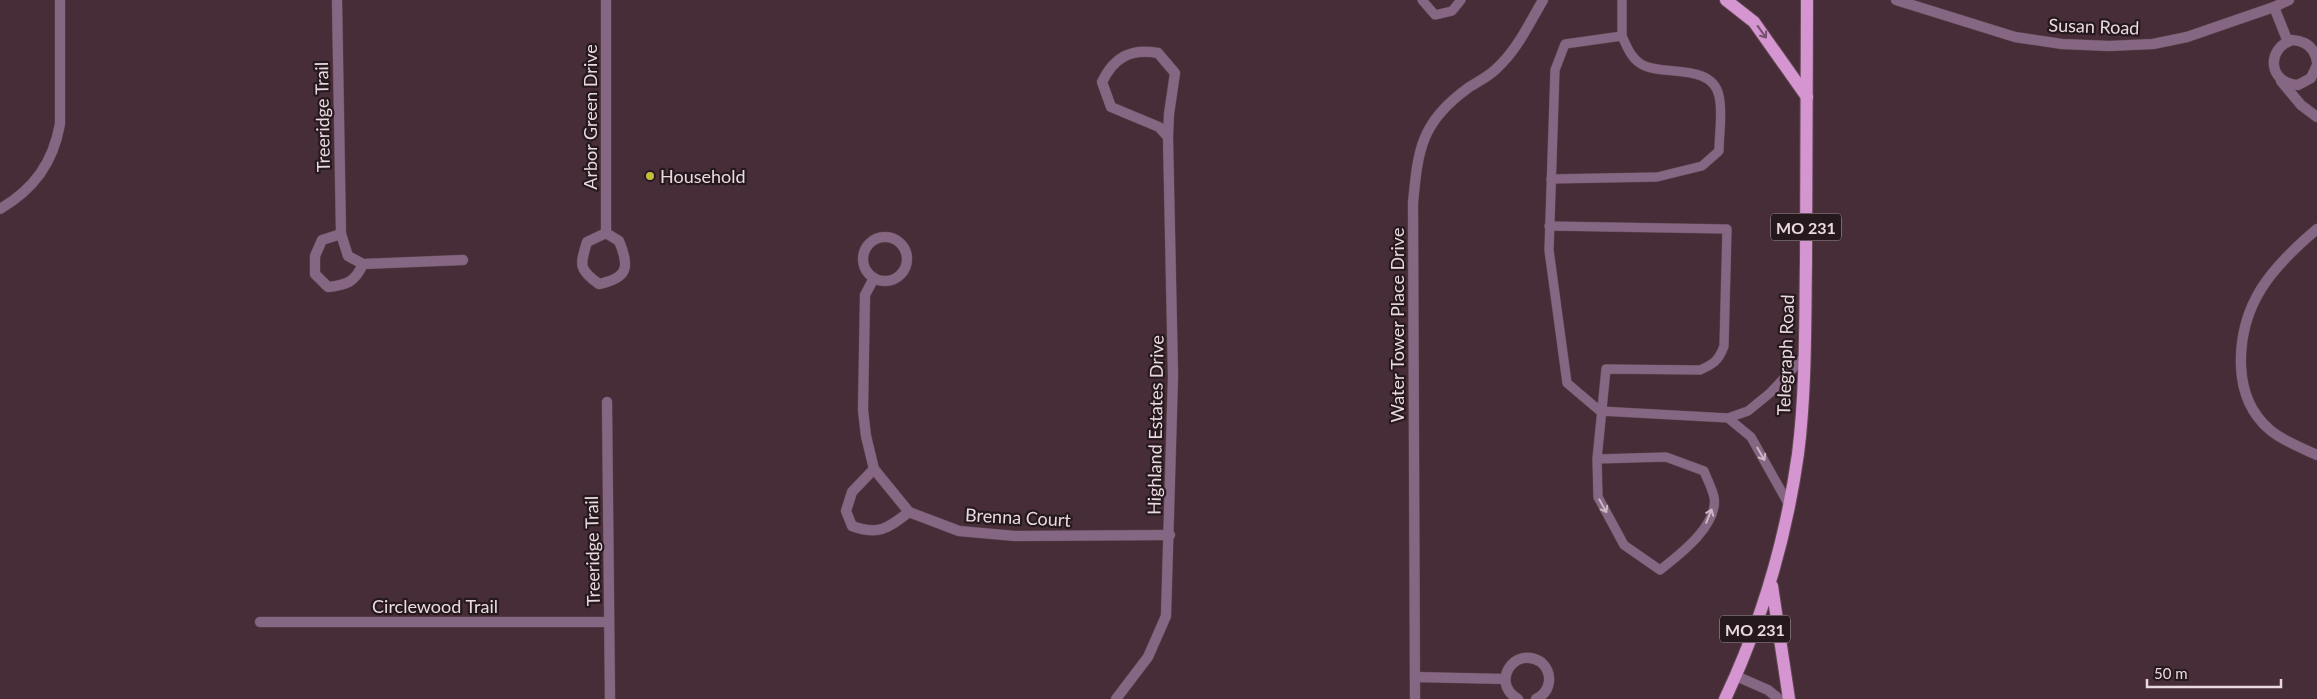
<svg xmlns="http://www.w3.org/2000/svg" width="2317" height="699" viewBox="0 0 2317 699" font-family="Lato,sans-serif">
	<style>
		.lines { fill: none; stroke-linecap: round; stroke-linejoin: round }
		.service-casing { stroke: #614953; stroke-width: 10 }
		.minor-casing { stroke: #614953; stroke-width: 11 }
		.tertiary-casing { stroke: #614953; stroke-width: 11 }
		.primary-casing { stroke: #614953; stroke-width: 14 }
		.service { stroke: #866783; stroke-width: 9 }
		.minor { stroke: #866783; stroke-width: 10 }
		.tertiary { stroke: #866783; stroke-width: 10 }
		.primary { stroke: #d595d0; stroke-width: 12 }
		.oneway { stroke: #74516e }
		.oneway2 { stroke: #cdb7c4 }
		.poi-dot { fill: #c7bb3c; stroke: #25191e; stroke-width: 2 }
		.labels { text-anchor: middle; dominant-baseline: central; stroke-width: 4.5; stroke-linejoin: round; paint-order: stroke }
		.shield { fill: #25191e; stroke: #b09fa6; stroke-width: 1 }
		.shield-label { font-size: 16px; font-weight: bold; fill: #ebd9e0 }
		.street-label { font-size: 18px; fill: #ebd9e0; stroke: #25191e }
		.poi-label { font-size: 18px; fill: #ebd9e0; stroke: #25191e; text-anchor: start }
	</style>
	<rect width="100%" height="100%" fill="#472d38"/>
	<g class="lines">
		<defs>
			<g id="service">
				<path d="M 1422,0 L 1435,15 L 1452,11 L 1461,0"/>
				<path d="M 1622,0 L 1622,36 L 1565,44 L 1555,70 L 1549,250 L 1567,383 L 1600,411 L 1728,418 L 1748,411 L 1770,393 L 1804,357"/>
				<path d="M 1551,179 L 1657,177 L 1702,166 L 1719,151 C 1719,134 1723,113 1719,96 C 1712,62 1662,77 1641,64 C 1631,58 1627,47 1622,36"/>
				<path d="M 1549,226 L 1727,229 L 1724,346 C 1719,360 1714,364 1700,370 L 1606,369 L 1597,459 L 1598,497 L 1624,545 L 1660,570 C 1679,555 1719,525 1714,497 C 1712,488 1707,479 1704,471 L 1666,457 L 1597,459"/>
				<path d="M 1728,418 L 1751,437 L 1789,505"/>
			</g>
			<g id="minor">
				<path d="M 337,0 L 341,234 L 348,256 L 363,264 L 463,260"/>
				<path d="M 1896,0 L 2015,37 L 2062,44 L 2109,46 L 2153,44 L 2187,37 L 2274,7 L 2289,0"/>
				<path d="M 2274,7 L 2288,42"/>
				<path d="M 2317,62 C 2315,48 2306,41 2292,40 C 2265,49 2269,84 2298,85 L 2311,78 L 2317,65"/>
				<path d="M 2281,81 L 2301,105 L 2317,117"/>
				<path d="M 0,209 C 34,189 53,163 60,124 L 60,0"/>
				<path d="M 2317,229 C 2272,267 2239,304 2241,366 C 2242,391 2250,413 2270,430 C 2283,441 2302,448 2317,455"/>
				<path d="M 606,233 L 606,0"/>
				<path d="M 606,233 L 619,241 C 630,267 628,278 599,284 C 578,269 580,265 587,242 Z"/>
				<path d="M 341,234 L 322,240 L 315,256 L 315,274 L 328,287 C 347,285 355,282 363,264"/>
				<circle cx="885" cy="259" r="22"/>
				<path d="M 874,278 L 865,295 L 863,410 L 866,436 L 874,469 L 909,512 L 959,531 L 1015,536 L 1170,535"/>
				<path d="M 607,402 L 610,699"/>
				<path d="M 874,469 L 852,492 L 846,511 L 852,526 C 879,536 888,528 909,512"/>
				<path d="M 260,622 L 609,622"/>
				<path d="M 1415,677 L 1505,679"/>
				<path d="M 1116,699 L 1148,657 L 1166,616 L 1173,376 L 1168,137 L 1169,114 L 1175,73 L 1158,53 C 1131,48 1114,57 1102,82 L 1111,107 L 1159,127 L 1168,137"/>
				<path d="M 1415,699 L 1413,203 C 1418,149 1421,122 1468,88 C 1477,82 1488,77 1496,69 C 1517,50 1529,24 1543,0"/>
				<path d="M 1518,699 C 1490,683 1514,645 1541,662 C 1553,673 1552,691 1536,699"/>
			</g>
			<path id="tertiary" d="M 1736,676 L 1768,690 L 1779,699"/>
			<g id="primary">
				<path d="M 1726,0 L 1754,22 L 1807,97"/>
				<path d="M 1772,586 L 1789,699"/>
				<path d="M 1725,699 C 1762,621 1786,539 1798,454 C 1806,390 1805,325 1806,261 C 1807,174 1807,87 1807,0"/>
			</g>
		</defs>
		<use href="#service" class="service-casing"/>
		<use href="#minor" class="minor-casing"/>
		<use href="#tertiary" class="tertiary-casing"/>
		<use href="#primary" class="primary-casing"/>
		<use href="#service" class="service"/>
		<use href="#minor" class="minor"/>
		<use href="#tertiary" class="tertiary"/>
		<use href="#primary" class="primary"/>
	</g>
	<defs><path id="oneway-shaft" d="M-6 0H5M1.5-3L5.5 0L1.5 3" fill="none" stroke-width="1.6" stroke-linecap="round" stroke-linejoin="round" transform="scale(1.25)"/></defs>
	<use class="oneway" href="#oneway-shaft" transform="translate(1762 32) rotate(54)"/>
	<g class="oneway2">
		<use href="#oneway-shaft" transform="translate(1761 454) rotate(60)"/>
		<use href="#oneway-shaft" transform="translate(1603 506) rotate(61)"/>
		<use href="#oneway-shaft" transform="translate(1709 516) rotate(-68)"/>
	</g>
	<circle class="poi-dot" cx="650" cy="176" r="5"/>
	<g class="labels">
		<g class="shield">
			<rect x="1771" y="213.5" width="70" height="27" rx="4"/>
			<rect x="1720" y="615.5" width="70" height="27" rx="4"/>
		</g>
		<g class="shield-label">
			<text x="1806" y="227">MO 231</text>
			<text x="1755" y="629">MO 231</text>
		</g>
		<g class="street-label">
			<text transform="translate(2094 26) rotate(2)">Susan Road</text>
			<text transform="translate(322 117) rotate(-91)">Treeridge Trail</text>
			<text transform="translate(590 117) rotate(-90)">Arbor Green Drive</text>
			<text transform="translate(1397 325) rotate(-90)">Water Tower Place Drive</text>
			<text transform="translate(1785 355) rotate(-88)">Telegraph Road</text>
			<text transform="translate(1155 425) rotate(-89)">Highland Estates Drive</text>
			<text transform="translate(1018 517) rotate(3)">Brenna Court</text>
			<text transform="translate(592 551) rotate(-91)">Treeridge Trail</text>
			<text x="435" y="606">Circlewood Trail</text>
		</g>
		<g class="poi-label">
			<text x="660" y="176">Household</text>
		</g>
	</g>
	<path d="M2147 679v8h134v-8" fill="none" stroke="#ebd9e0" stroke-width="2.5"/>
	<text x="2154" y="679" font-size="15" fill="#ebd9e0" stroke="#25191e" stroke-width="4" paint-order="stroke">50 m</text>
</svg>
